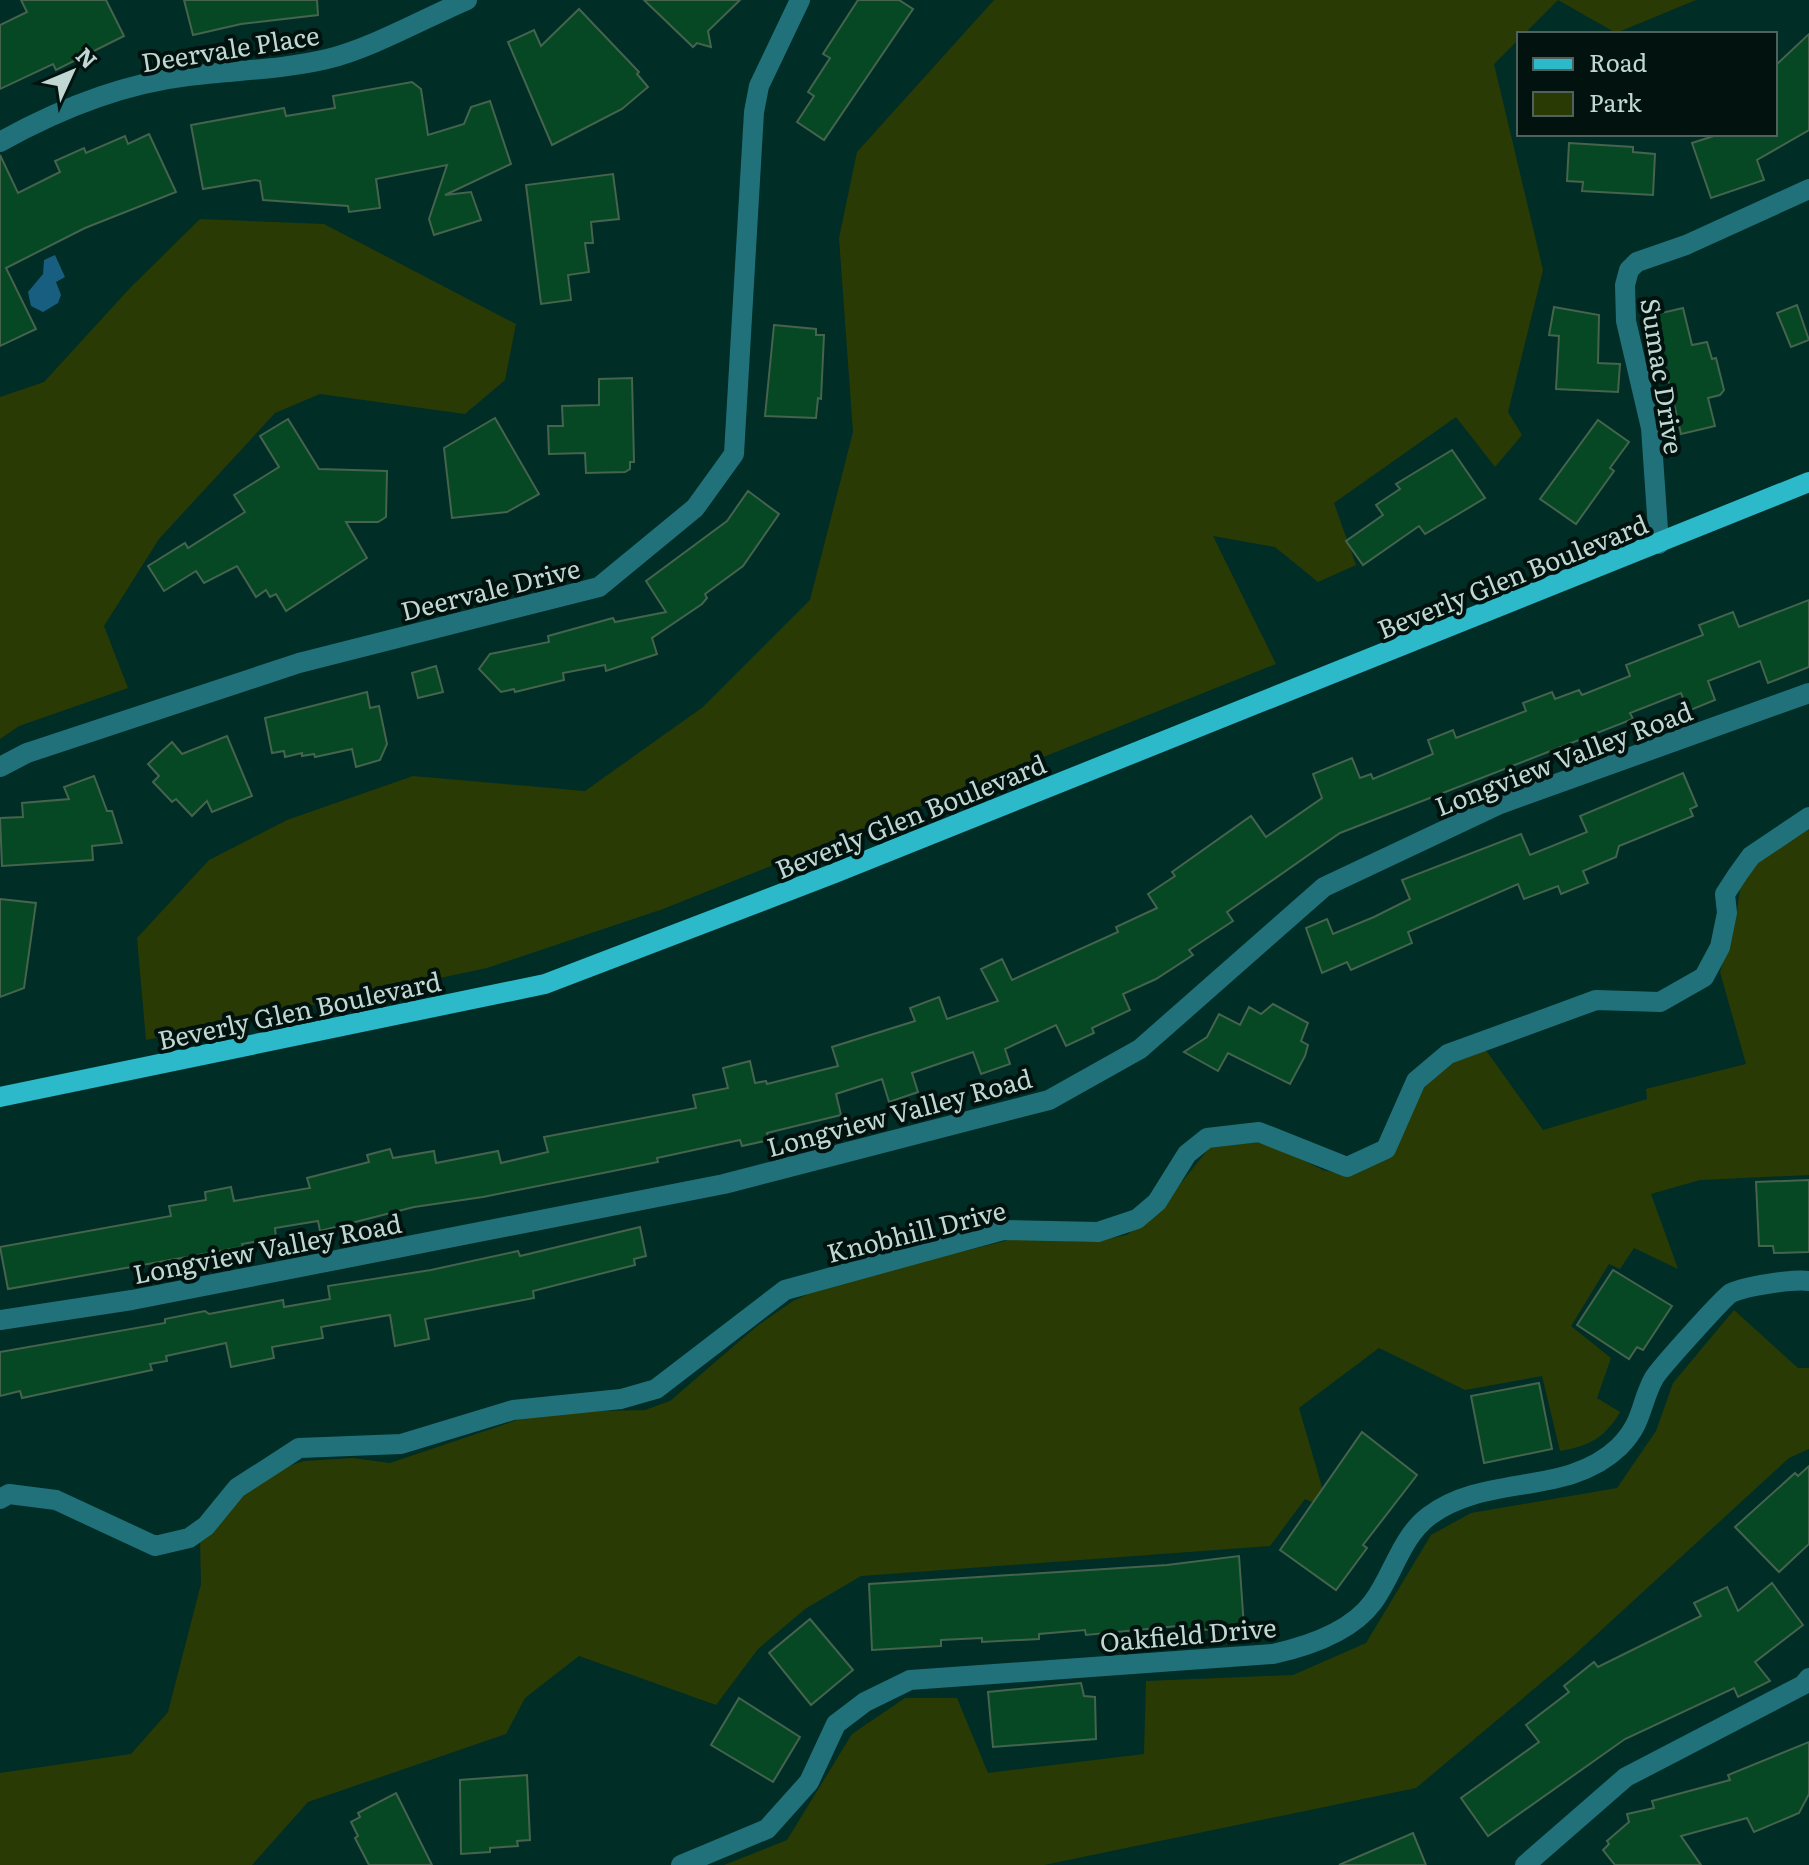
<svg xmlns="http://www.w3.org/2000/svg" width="1809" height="1865" viewBox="0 0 1809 1865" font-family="Literata,serif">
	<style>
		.green { fill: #2a3a05 }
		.water { fill: #175e81 }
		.building { fill: #064824; stroke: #45634d; stroke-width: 2 }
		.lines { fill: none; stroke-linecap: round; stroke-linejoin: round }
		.minor { stroke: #21717b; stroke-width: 20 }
		.major { stroke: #2cb9ca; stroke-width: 20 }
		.labels { text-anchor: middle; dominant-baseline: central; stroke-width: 8; stroke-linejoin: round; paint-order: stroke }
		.street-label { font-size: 26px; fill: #c1d8d2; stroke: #02120f }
	</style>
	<rect width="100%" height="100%" fill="#002d26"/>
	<g class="green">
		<path d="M 994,0 L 1696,0 L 1616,33 L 1558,0 L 1524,34 L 1519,34 L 1519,39 L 1494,64 L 1543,270 L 1508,412 L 1522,435 L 1495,467 L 1456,417 L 1334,503 L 1356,565 L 1318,582 L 1275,547 L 1213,536 L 1276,664 L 663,909 L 487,968 L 146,1040 L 137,938 L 209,860 L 287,820 L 413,776 L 585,791 L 703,707 L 810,600 L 853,432 L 839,238 L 857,152 Z"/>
		<path d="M 200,219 L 324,224 L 516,324 L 505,380 L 465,414 L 320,394 L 275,413 L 159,539 L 104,626 L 128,688 L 19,726 L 0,739 L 0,397 L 44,382 L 130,288 Z"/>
		<path d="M 1809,825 L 1809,1175 L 1700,1180 L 1651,1194 L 1678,1269 L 1634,1248 L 1620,1269 L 1609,1264 L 1571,1326 L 1611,1358 L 1597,1398 L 1620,1412 C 1605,1438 1589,1446 1560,1451 L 1542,1376 L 1465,1390 L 1379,1348 L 1299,1408 L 1322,1487 L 1335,1498 L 1327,1509 L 1305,1499 L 1270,1546 L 861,1576 L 805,1609 L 758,1649 L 716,1705 L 579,1656 L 525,1698 L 506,1734 L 308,1802 L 252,1865 L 0,1865 L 0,1773 L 131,1754 L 168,1712 L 201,1584 L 200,1538 L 246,1490 L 274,1471 L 304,1461 L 353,1458 L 390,1463 L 520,1419 L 561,1412 L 645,1410 L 670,1401 L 757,1326 L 793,1301 L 825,1286 L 1013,1239 L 1089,1242 L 1127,1235 L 1159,1210 L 1210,1147 L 1264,1141 L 1323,1170 L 1346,1175 L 1392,1152 L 1427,1082 L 1446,1064 L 1485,1049 L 1543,1130 L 1647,1099 L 1646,1089 L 1746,1064 L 1720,972 L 1736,919 L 1740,888 L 1755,862 Z"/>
		<path d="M 1734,1310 L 1798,1368 L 1809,1368 L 1809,1449 L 1789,1458 L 1572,1657 L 1416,1788 L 1044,1865 L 724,1865 L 787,1840 L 852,1734 L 905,1698 L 957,1698 L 988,1773 L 1144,1754 L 1146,1681 L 1293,1675 L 1366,1643 L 1431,1535 L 1471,1513 L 1617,1488 L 1656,1431 L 1673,1383 Z"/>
	</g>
	<path class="water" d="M 55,255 L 65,277 L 56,282 L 61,295 L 58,303 L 43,312 L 31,306 L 28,292 L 43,274 L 44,260 Z"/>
	<g class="building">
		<path d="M 21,0 L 106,0 L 124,36 L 56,70 L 53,64 L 0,89 L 0,25 L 27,12 Z"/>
		<path d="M 184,0 L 317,0 L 318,15 L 241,24 L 193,35 Z"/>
		<path d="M 644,0 L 740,0 L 708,31 L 711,47 L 697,43 L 693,47 Z"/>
		<path d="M 858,0 L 899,0 L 913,9 L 824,140 L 797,122 L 814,96 L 808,92 L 830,58 L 823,54 Z"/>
		<path d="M 579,9 L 639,72 L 637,74 L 648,87 L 622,109 L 552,145 L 508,42 L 534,30 L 541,46 Z"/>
		<path d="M 1809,34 L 1809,130 L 1757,160 L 1764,180 L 1711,198 L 1692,143 L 1720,134 L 1775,134 L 1775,66 Z"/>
		<path d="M 412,82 L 421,89 L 428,135 L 464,124 L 471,107 L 490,101 L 511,164 L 445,195 L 471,192 L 481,220 L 434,235 L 429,219 L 447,165 L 376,179 L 380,208 L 349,212 L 348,206 L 263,200 L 260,181 L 255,180 L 203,189 L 191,125 L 284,108 L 286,116 L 335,108 L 333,96 Z"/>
		<path d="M 149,134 L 176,192 L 85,228 L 6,268 L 36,329 L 0,346 L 0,155 L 18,193 L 60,172 L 55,161 L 84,148 L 86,153 L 125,136 L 128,144 Z"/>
		<path d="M 1569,143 L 1633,147 L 1633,152 L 1655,154 L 1653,195 L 1582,191 L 1583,182 L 1567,181 Z"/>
		<path d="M 613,174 L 619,219 L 591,222 L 593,243 L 585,243 L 589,272 L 568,275 L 571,300 L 541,304 L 526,185 Z"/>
		<path d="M 1797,305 L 1809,340 L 1791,347 L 1777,313 Z"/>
		<path d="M 1554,307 L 1599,315 L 1598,363 L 1620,364 L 1618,392 L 1556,389 L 1559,336 L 1549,335 Z"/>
		<path d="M 1683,308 L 1692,345 L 1707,342 L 1712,359 L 1716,358 L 1724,390 L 1720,395 L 1708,398 L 1715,426 L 1681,434 L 1653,315 Z"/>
		<path d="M 774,325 L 816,329 L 816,335 L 824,335 L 821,399 L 818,398 L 816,418 L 765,416 Z"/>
		<path d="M 632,378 L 634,462 L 630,462 L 630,469 L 625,472 L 586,473 L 585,453 L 549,454 L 548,426 L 563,426 L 562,406 L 599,405 L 599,379 Z"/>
		<path d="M 495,418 L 539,494 L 507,512 L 452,518 L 444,448 Z"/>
		<path d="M 288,419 L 319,469 L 387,471 L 386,517 L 378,522 L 346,522 L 367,558 L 286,611 L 276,594 L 270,597 L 266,590 L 256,597 L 237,566 L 204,583 L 196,571 L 164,591 L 148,566 L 185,543 L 188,548 L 245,512 L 234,495 L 279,467 L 260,436 Z"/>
		<path d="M 1598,420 L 1629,442 L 1610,468 L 1614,471 L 1576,524 L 1540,499 Z"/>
		<path d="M 1452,450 L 1485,498 L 1425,534 L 1419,526 L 1363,565 L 1346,541 L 1383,515 L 1376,505 L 1400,489 L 1396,484 Z"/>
		<path d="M 748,491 L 779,514 L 743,566 L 705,594 L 707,598 L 702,604 L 652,638 L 657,654 L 606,671 L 605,665 L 563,673 L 564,680 L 515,692 L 514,689 L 501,692 L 479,669 L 490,654 L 549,642 L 548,636 L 613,618 L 615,622 L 666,612 L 646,581 L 727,521 Z"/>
		<path d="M 1809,600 L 1809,667 L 1768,683 L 1760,661 L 1708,681 L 1715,700 L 1688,711 L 1681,693 L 1630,713 L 1633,719 L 1340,833 L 1227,912 L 1233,921 L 1189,950 L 1193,955 L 1156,979 L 1123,994 L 1130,1010 L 1092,1028 L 1094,1033 L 1066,1046 L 1056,1025 L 1005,1049 L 1010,1064 L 981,1074 L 973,1052 L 912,1073 L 918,1092 L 889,1102 L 882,1079 L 836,1094 L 841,1115 L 767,1133 L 769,1140 L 742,1146 L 740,1140 L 657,1158 L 658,1162 L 483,1197 L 414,1207 L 320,1231 L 318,1221 L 275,1228 L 276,1238 L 242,1244 L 243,1247 L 8,1289 L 0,1247 L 171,1216 L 169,1206 L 206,1200 L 205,1192 L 231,1187 L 234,1201 L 310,1188 L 307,1178 L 369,1162 L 367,1155 L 390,1149 L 393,1158 L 434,1151 L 436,1163 L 498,1151 L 501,1163 L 548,1152 L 544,1137 L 696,1108 L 693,1095 L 728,1088 L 723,1068 L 750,1061 L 755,1083 L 766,1081 L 767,1084 L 838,1066 L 832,1047 L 915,1021 L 910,1008 L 939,997 L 947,1019 L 998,1001 L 981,969 L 1002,959 L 1012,980 L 1118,932 L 1116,927 L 1157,908 L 1148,894 L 1175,876 L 1172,872 L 1251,816 L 1266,837 L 1322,798 L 1313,774 L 1352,758 L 1360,778 L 1371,774 L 1373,779 L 1433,754 L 1428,740 L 1453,730 L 1456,738 L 1526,711 L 1523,703 L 1552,692 L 1555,699 L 1579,690 L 1582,695 L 1630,676 L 1626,665 L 1703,635 L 1699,625 L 1733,612 L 1739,627 Z"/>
		<path d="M 436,666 L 443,692 L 418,698 L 412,673 Z"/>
		<path d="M 367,692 L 370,708 L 379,706 L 387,744 L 380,760 L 356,767 L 352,749 L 315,757 L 314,754 L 302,756 L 302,753 L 285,757 L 284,751 L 272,753 L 265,718 Z"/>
		<path d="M 227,736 L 252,796 L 212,812 L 207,801 L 192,816 L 176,799 L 172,802 L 153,782 L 159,776 L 148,764 L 172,742 L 182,754 Z"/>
		<path d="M 1683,773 L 1697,806 L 1690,809 L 1693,816 L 1619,846 L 1616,857 L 1583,871 L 1588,883 L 1561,894 L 1558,886 L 1524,899 L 1518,884 L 1408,932 L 1412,943 L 1351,970 L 1347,962 L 1322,973 L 1306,928 L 1327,919 L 1333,934 L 1374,917 L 1410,899 L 1402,880 L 1521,834 L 1530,855 L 1587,832 L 1580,816 Z"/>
		<path d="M 94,776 L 107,811 L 112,811 L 122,843 L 92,846 L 93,860 L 2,866 L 0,818 L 23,817 L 22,803 L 69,799 L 64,787 Z"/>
		<path d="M 0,899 L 36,903 L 24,988 L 0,997 Z"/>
		<path d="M 1273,1004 L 1308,1023 L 1301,1041 L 1308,1045 L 1305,1056 L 1290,1084 L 1228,1053 L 1218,1071 L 1184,1052 L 1207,1037 L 1219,1014 L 1240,1025 L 1249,1007 L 1261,1014 Z"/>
		<path d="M 1809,1180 L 1809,1252 L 1774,1253 L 1773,1246 L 1759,1246 L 1756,1182 Z"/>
		<path d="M 640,1227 L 646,1256 L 634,1259 L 635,1265 L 533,1291 L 534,1298 L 425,1319 L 429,1339 L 395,1346 L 390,1315 L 321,1327 L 323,1338 L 272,1347 L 274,1358 L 231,1367 L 226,1343 L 166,1356 L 167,1361 L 150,1364 L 152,1370 L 22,1398 L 20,1391 L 0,1396 L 0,1352 L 165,1323 L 165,1319 L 205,1311 L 209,1314 L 283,1300 L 284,1307 L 330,1299 L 328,1286 L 431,1270 L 518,1251 L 520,1256 Z"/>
		<path d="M 1613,1270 L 1672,1306 L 1643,1350 L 1637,1347 L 1629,1359 L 1577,1325 Z"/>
		<path d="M 1539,1383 L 1552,1449 L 1484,1463 L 1471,1396 Z"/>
		<path d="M 1362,1432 L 1417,1475 L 1363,1545 L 1367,1548 L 1336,1590 L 1280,1550 Z"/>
		<path d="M 1809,1466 L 1809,1544 L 1779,1572 L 1735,1527 L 1795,1473 L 1798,1476 Z"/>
		<path d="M 1239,1556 L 1244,1627 L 1187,1631 L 1187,1625 L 1086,1635 L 1085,1630 L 1039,1634 L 1039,1639 L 982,1642 L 982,1638 L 941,1640 L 941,1646 L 872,1650 L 869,1584 L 1167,1565 Z"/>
		<path d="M 1772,1583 L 1803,1625 L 1755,1662 L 1770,1681 L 1738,1697 L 1734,1688 L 1625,1739 L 1488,1836 L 1461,1798 L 1539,1742 L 1526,1725 L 1569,1692 L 1564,1686 L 1594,1662 L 1598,1667 L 1701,1616 L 1694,1603 L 1727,1587 L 1738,1611 Z"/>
		<path d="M 810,1619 L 853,1670 L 811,1705 L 769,1653 Z"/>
		<path d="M 1081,1683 L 1084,1696 L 1095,1697 L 1096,1739 L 993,1747 L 988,1692 Z"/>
		<path d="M 739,1698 L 800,1737 L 773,1782 L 711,1745 Z"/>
		<path d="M 1809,1742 L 1809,1794 L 1799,1813 L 1754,1832 L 1747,1818 L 1681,1836 L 1701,1865 L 1615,1865 L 1603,1850 L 1609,1844 L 1607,1841 L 1629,1822 L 1627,1814 L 1654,1808 L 1652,1801 L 1730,1780 L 1728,1775 Z"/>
		<path d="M 527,1775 L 530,1840 L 517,1841 L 518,1846 L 490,1848 L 490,1852 L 461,1854 L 460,1780 Z"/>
		<path d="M 396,1793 L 432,1865 L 369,1865 L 355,1838 L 358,1836 L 351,1822 L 360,1817 L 358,1813 Z"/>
		<path d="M 1413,1833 L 1426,1865 L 1339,1865 Z"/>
	</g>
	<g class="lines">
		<g class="minor">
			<path d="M 0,142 C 59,109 121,84 188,76 C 235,70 281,70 327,59 C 370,49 425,18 467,0"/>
			<path d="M 1659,544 L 1651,428 L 1626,321 L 1625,285 L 1629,270 L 1637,262 L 1686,245 L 1809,189"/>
			<path d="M 0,767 L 27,753 L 299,663 L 599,587 L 695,508 L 734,454 L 754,112 L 759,86 L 800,0"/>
			<path d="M 0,1320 L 132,1300 L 724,1184 L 1049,1100 L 1140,1049 L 1324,887 L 1500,804 L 1809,693"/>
			<path d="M 0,1499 L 9,1494 L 56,1500 L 155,1546 L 189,1538 L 206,1526 L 237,1488 L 299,1448 L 401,1444 L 513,1410 L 621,1399 L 656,1389 L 785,1290 L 1003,1230 L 1098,1232 L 1137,1219 L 1157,1202 L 1187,1154 L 1207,1138 L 1259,1132 L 1347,1167 L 1386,1149 L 1416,1081 L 1448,1054 L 1596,1000 L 1660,1002 L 1704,977 L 1720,947 L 1727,913 L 1725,894 L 1738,874 L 1751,856 L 1809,817"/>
			<path d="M 681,1865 L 767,1829 L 809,1782 L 836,1724 L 865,1702 L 910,1680 L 1273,1654 C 1309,1646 1351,1632 1373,1602 C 1393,1575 1401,1537 1429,1516 C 1486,1473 1567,1497 1619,1447 C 1644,1422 1640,1403 1654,1378 C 1660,1368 1724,1297 1731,1293 C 1746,1286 1793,1279 1809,1281"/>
			<path d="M 1525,1865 L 1626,1777 L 1803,1685 L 1809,1678"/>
		</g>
		<path class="major" d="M 0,1097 L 545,984 L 835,873 L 1809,482"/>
	</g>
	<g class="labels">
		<g class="street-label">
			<text transform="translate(230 47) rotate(-9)">Deervale Place</text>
			<text transform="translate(1664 376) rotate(81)">Sumac Drive</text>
			<text transform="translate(1512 575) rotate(-22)">Beverly Glen Boulevard</text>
			<text transform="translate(490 588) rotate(-14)">Deervale Drive</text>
			<text transform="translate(1563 757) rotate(-21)">Longview Valley Road</text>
			<text transform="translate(910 815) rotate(-22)">Beverly Glen Boulevard</text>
			<text transform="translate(299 1009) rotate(-12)">Beverly Glen Boulevard</text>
			<text transform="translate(899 1111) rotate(-15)">Longview Valley Road</text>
			<text transform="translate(916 1230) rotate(-14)">Knobhill Drive</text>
			<text transform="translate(267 1247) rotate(-11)">Longview Valley Road</text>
			<text transform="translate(1188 1633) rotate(-5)">Oakfield Drive</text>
		</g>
	</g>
	<rect x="1517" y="32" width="260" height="104" fill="#02120f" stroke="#4e615d" stroke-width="2"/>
	<rect x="1533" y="58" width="40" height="12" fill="#2cb9ca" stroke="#4e615d" stroke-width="2"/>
	<text x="1589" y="72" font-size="24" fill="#c1d8d2">Road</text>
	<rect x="1533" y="92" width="40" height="24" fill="#2a3a05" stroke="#4e615d" stroke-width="2"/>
	<text x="1589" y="112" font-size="24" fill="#c1d8d2">Park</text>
	<g transform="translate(72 72) rotate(46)" stroke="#02120f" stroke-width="6" paint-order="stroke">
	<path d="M0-6L14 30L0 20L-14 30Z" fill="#c1d8d2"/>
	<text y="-12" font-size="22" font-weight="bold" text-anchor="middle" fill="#c1d8d2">N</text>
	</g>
</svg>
